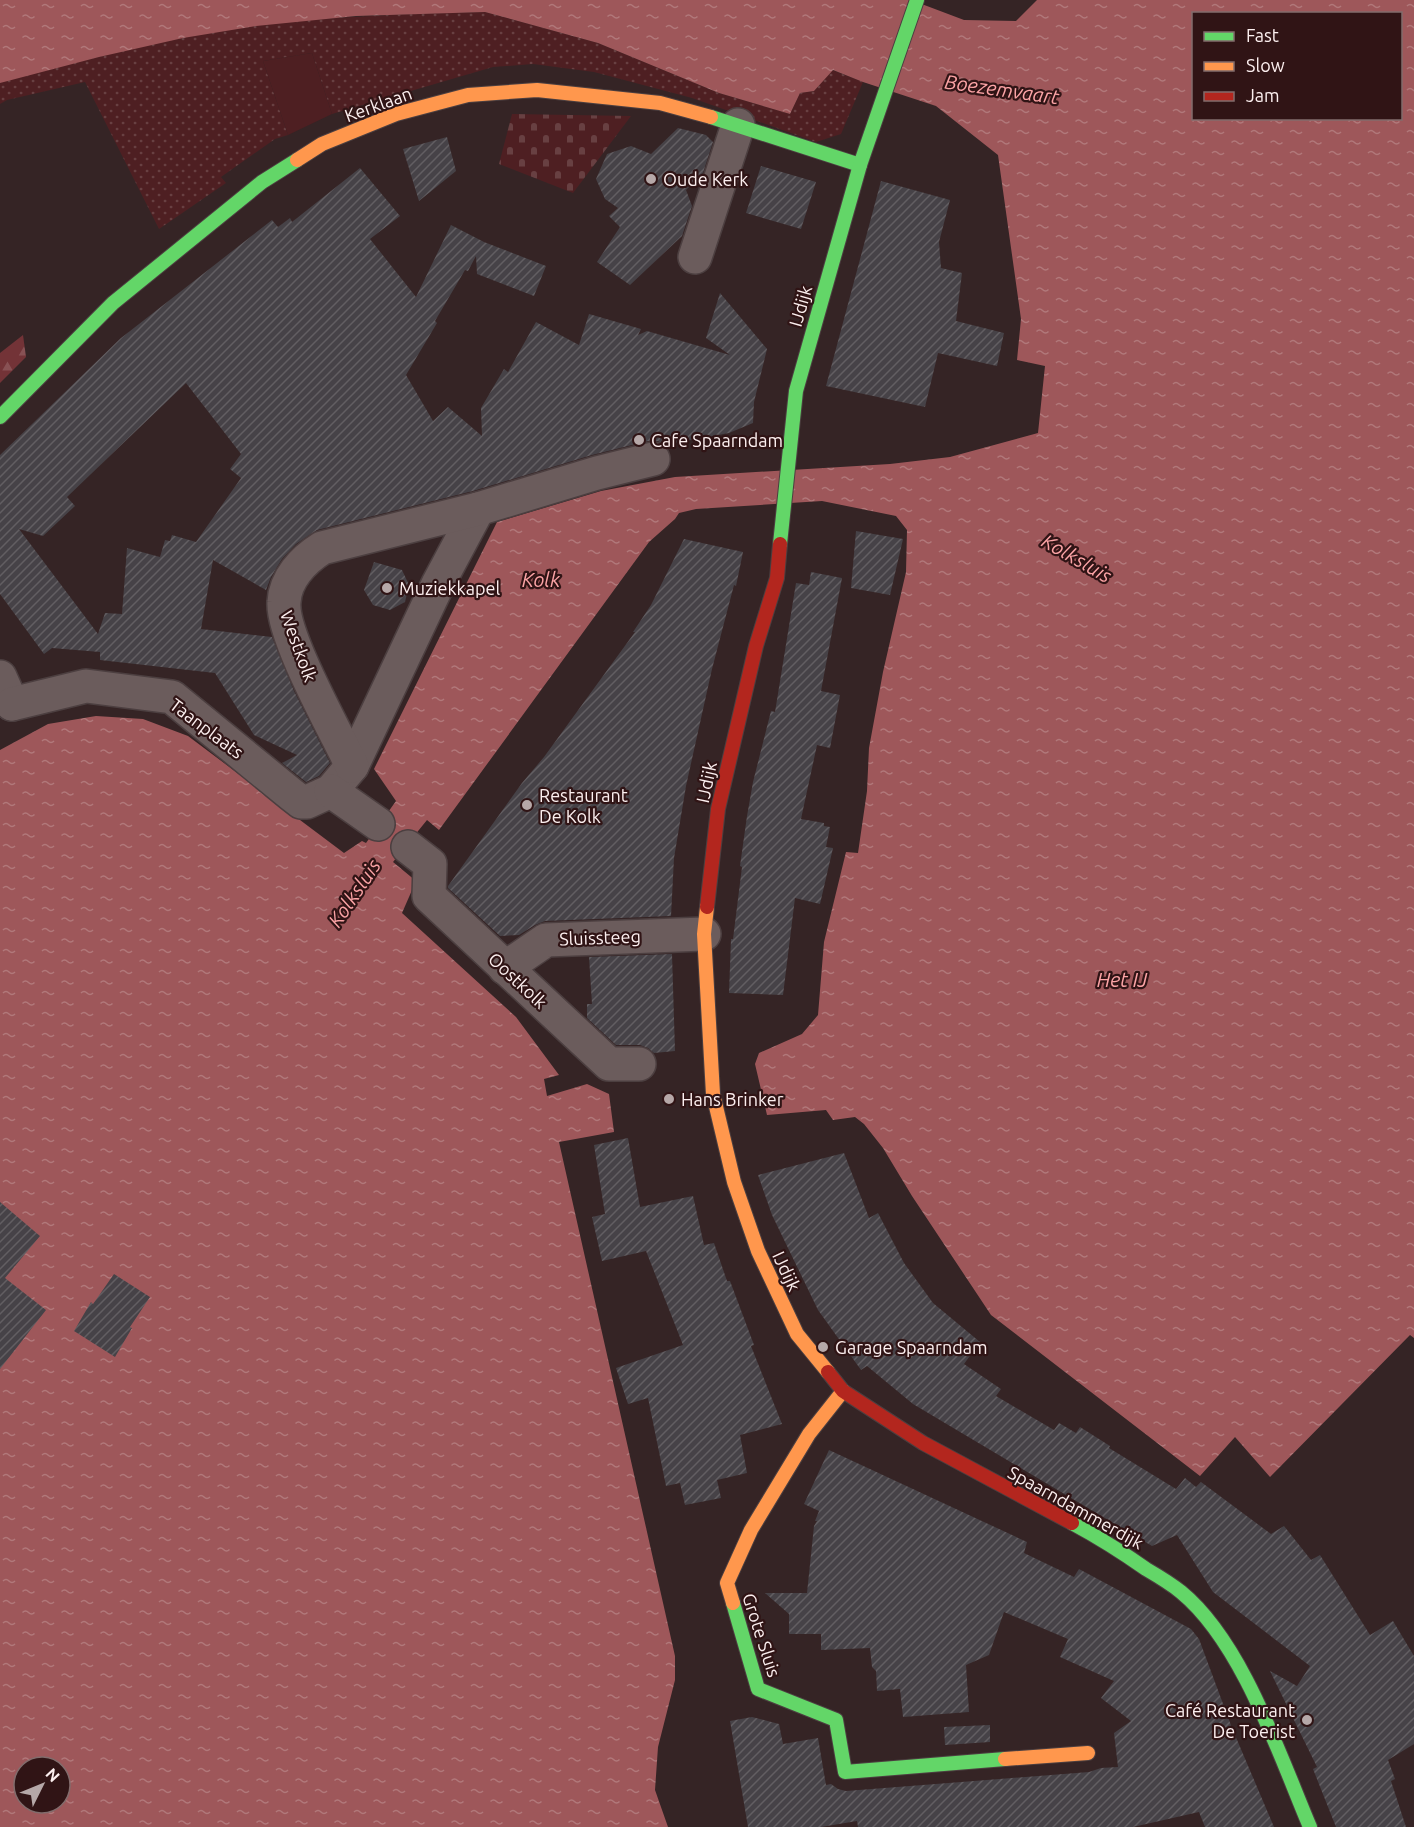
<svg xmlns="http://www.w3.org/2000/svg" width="1414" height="1827" viewBox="0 0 1414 1827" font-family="Ubuntu,sans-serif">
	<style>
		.grass { fill: url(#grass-dots) }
		.forest { fill: url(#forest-firs) }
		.cemetery { fill: url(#cemetery-stones) }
		.garden { fill: #4e1f22 }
		.water { fill: url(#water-ripples); fill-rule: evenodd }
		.building { fill: url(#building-hatch); fill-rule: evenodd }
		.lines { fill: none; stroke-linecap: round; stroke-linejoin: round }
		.street-casing { stroke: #4c3f40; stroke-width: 36 }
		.fast-casing { stroke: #4c3f40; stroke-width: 16 }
		.slow-casing { stroke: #4c3f40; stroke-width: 16 }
		.jam-casing { stroke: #4c3f40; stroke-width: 16 }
		.street { stroke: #6b5c5c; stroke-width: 33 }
		.fast { stroke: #63d668; stroke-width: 14 }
		.slow { stroke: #ff974d; stroke-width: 14 }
		.jam { stroke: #b3261e; stroke-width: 14 }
		.poi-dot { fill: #b6a8a8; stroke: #301415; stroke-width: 2 }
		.labels { text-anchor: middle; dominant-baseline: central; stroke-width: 4.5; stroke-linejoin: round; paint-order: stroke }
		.street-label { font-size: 18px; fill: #fcefef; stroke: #301415 }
		.poi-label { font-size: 18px; fill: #fcefef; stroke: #301415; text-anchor: start }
		.water-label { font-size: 20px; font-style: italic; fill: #fca4a6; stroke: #301415 }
	</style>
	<defs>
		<pattern id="grass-dots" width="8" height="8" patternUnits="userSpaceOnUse" patternTransform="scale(1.5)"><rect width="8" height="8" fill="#4e1f22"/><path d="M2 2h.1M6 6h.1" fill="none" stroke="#684042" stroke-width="1.8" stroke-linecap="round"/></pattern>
		<pattern id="forest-firs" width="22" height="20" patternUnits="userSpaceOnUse" patternTransform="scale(1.5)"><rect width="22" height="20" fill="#733337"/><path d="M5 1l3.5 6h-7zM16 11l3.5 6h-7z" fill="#885154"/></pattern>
		<pattern id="cemetery-stones" width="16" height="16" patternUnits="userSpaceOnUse" patternTransform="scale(1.5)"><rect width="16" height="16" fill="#4e1f22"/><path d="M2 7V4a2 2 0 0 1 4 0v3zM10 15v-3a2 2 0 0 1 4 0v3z" fill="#684042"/></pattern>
		<pattern id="water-ripples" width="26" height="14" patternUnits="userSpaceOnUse" patternTransform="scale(1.5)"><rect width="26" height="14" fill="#9e575a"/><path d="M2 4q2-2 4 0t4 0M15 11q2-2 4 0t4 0" fill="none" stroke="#b1787a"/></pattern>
		<pattern id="building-hatch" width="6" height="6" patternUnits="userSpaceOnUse" patternTransform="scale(1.5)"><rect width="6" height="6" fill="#464247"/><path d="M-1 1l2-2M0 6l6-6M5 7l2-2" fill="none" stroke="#625e62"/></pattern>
	</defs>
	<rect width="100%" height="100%" fill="#352425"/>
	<path class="grass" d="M 485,12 L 598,43 L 719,93 L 790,114 L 800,93 L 814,91 L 832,70 L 863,82 L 841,134 L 816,142 L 692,98 L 594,72 L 533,64 L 493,67 L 332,114 L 312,53 L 263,61 L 288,135 L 275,139 L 221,177 L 226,183 L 159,229 L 85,82 L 7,100 L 0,104 L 0,83 L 4,81 C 87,60 172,36 258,25 C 333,16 409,14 485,12 Z"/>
	<path class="forest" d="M 23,335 L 26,357 L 0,383 L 0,353 Z"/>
	<path class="cemetery" d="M 512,114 L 631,116 L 573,193 L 499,164 Z"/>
	<path class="garden" d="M 312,53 L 332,114 L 288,135 L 263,61 Z"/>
	<path class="water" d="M 0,0 L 911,0 L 964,20 L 1016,21 L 1037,0 L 1414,0 L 1414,1338 L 1410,1335 L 1270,1477 L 1235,1437 L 1200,1476 L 991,1315 L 912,1196 L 883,1148 L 864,1124 L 855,1117 L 833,1120 L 826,1110 L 767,1115 L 755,1064 L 759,1053 L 802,1034 L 818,1015 L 824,942 L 846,852 L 858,853 L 867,791 L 869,748 L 883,672 L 906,572 L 907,530 L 896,516 L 822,501 L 696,509 L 679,513 L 675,519 L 649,542 L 439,830 L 427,820 L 393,862 L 416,881 L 402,913 L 516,1017 L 559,1075 L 544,1079 L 547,1096 L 587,1084 L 609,1094 L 614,1132 L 559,1142 L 675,1656 L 675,1680 L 658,1747 L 655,1790 L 668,1827 L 0,1827 L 0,750 L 48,724 L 96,716 L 143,719 L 188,736 L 344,853 L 362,841 L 366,843 L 396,801 L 374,769 L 497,522 L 601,491 L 675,477 L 890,464 L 950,457 L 1038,433 L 1045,366 L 1017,360 L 1021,319 L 998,155 L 936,106 L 863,82 L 833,70 L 814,91 L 800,93 L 790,114 L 719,93 L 598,43 L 485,12 L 356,16 L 256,26 L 183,38 L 99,57 L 0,83 ZM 1194,14 L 1400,14 L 1400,118 L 1194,118 ZM 24,1767 L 60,1767 L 60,1803 L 24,1803 Z"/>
	<g class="building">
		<path d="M 678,128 L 706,135 L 713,142 L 703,173 L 686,190 L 692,206 L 682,236 L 630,285 L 597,262 L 620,227 L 609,216 L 618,208 L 605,199 L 596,179 L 607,154 L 631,146 L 651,154 Z"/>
		<path d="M 447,137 L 456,171 L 419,201 L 403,149 Z"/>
		<path d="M 761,166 L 816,182 L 801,229 L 746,213 Z"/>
		<path d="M 360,168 L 400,216 L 370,239 L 416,297 L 451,225 L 484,242 L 546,266 L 534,296 L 477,274 L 476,256 L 468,271 L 465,270 L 435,321 L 437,323 L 406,375 L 433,421 L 448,407 L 482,436 L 481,408 L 504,369 L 508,372 L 536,322 L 579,345 L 589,314 L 641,329 L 638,335 L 647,331 L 730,355 L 706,338 L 720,293 L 767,349 L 754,402 L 753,423 L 729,433 L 664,445 L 658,441 L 648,441 L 592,455 L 473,491 L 317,530 L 296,544 L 282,559 L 271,577 L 266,590 L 213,560 L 201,629 L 272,637 L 294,691 L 330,763 L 319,776 L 306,782 L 282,763 L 297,755 L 254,735 L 215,673 L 100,660 L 100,652 L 52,648 L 44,654 L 0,594 L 0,455 L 121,338 L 148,317 L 272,220 L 278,227 L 290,218 L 292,222 ZM 186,383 L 241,454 L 230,469 L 241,478 L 196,542 L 172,535 L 170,541 L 165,540 L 160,557 L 127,548 L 122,614 L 105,613 L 98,634 L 19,529 L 43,536 L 75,506 L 67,497 Z"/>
		<path d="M 881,181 L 950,200 L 939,242 L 941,268 L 962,273 L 956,321 L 1004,333 L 997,366 L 938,353 L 925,407 L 826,386 Z"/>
		<path d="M 856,531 L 903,539 L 890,595 L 851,588 Z"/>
		<path d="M 684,539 L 743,552 L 736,586 L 734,585 L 712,669 L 686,786 L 674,858 L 671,916 L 545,921 L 535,925 L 519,935 L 500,936 L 448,888 L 448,886 L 522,783 L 544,757 L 635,632 L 633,632 L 651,605 Z"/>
		<path d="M 374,562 L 402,570 L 409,585 L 405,602 L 390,610 L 373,605 L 364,590 Z"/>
		<path d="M 811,572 L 842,578 L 821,691 L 840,695 L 830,748 L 817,745 L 801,819 L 824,823 L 824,826 L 830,827 L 826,847 L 833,848 L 820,904 L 795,898 L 783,995 L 729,993 L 731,939 L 733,939 L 742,867 L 740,866 L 747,816 L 753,782 L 771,711 L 775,712 L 796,583 L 809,585 Z"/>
		<path d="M 672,954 L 675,1051 L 654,1053 L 648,1048 L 640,1045 L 616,1045 L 587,1018 L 587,1004 L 592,1004 L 589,957 Z"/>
		<path d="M 628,1138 L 640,1207 L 693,1196 L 704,1245 L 714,1243 L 727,1281 L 730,1281 L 754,1345 L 751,1346 L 782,1424 L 740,1435 L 747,1473 L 717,1480 L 721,1498 L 685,1505 L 680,1483 L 666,1486 L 648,1398 L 628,1404 L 616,1368 L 683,1345 L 646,1251 L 602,1261 L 592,1217 L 605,1214 L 594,1145 Z"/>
		<path d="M 844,1153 L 869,1218 L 878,1213 L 904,1263 L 933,1303 L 980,1342 L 964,1364 L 1001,1389 L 996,1396 L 1054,1430 L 1059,1423 L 1076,1433 L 1080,1427 L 1110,1446 L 1109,1448 L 1176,1489 L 1185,1478 L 1196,1487 L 1201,1482 L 1271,1534 L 1284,1526 L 1311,1560 L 1320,1555 L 1370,1635 L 1393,1621 L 1414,1656 L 1414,1744 L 1388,1760 L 1395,1779 L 1391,1781 L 1406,1827 L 1336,1827 L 1313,1769 L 1317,1767 L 1270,1671 L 1297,1686 L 1310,1666 L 1213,1592 L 1177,1535 L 1152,1546 L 913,1404 L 867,1366 L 861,1370 L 818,1310 L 772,1215 L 758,1175 Z"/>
		<path d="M 0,1202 L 40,1236 L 5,1278 L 46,1310 L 0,1369 Z"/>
		<path d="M 114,1274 L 150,1297 L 130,1327 L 132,1328 L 115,1357 L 74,1331 L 91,1302 L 93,1304 Z"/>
		<path d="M 829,1450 L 1027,1542 L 1024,1553 L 1074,1577 L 1079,1569 L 1191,1629 L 1199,1639 L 1232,1728 L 1274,1827 L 1205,1827 L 1199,1812 L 1133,1827 L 858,1827 L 857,1821 L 821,1827 L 748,1827 L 730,1721 L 752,1717 L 779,1724 L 783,1744 L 818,1738 L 826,1785 L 831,1784 L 838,1789 L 846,1791 L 1089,1772 L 1101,1768 L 1118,1767 L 1114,1733 L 1131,1721 L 1101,1698 L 1114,1681 L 1060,1657 L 1068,1639 L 1004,1612 L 989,1655 L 966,1665 L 969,1712 L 903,1717 L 900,1689 L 877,1691 L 876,1671 L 872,1667 L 870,1648 L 821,1650 L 821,1634 L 789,1634 L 789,1614 L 765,1593 L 807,1593 L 814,1526 L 817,1521 L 815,1521 L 819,1511 L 804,1504 Z"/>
		<path d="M 990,1725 L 990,1742 L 945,1745 L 944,1727 Z"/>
	</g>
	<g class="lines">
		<defs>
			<g id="street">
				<path d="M 695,257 L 738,125"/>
				<path d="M 0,677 L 12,704"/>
				<path d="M 12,704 L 86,686 L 172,697 L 292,795 L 301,802 L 307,802 L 331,791 L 352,766 L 438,584 L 478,509"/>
				<path d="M 352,766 C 336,732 281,635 284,602 C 285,579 303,560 322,548 L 478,509 L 597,473 L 653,459"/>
				<path d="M 331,791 L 378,824"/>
				<path d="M 408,847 L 430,864 L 429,896 L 609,1064 L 639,1064"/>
				<path d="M 505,968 L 546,940 L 704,934"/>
			</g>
			<g id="fast">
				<path d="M 711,117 L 860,165"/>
				<path d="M 0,417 L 113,303 L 262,182 L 297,160"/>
				<path d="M 780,544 L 796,391 L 860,165 L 917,0"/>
				<path d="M 1072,1523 C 1098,1537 1122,1552 1146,1569 C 1158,1576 1170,1583 1181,1592 C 1242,1642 1279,1754 1310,1827"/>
				<path d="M 733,1603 L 758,1689 L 836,1720 L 845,1772 L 1005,1759"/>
			</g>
			<g id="slow">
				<path d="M 297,160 L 322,144 L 396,114 L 468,95 L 537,90 L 660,103 L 711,117"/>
				<path d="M 707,907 L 704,934 L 713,1094 L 734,1182 L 758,1251 L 797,1334 L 828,1372"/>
				<path d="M 733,1603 L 727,1583 L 751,1530 L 809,1434 L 843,1391"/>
				<path d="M 1005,1759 L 1088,1753"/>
			</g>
			<g id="jam">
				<path d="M 707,907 L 718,809 L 756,646 L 777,578 L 780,544"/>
				<path d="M 828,1372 L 843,1391 L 923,1443 L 1072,1523"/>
			</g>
		</defs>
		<use href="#street" class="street-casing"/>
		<use href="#fast" class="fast-casing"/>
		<use href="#slow" class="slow-casing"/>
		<use href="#jam" class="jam-casing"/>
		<use href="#street" class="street"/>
		<use href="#fast" class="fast"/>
		<use href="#slow" class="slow"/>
		<use href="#jam" class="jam"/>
	</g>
	<g class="poi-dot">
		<circle cx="651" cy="179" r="6"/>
		<circle cx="639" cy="440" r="6"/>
		<circle cx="387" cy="588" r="6"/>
		<circle cx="527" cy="805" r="6"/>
		<circle cx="669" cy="1099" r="6"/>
		<circle cx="823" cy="1347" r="6"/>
		<circle cx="1307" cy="1720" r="6"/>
	</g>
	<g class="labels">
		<g class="street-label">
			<text transform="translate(378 104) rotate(-20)">Kerklaan</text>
			<text transform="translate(800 306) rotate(-74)">IJdijk</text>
			<text transform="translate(299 646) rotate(70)">Westkolk</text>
			<text transform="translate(207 728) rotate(37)">Taanplaats</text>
			<text transform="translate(706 782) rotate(-78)">IJdijk</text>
			<text transform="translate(600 937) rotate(-2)">Sluissteeg</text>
			<text transform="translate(518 980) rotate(43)">Oostkolk</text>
			<text transform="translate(787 1271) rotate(65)">IJdijk</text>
			<text transform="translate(1076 1507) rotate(29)">Spaarndammerdijk</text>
			<text transform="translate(762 1635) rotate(72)">Grote Sluis</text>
		</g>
		<g class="poi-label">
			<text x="663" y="179">Oude Kerk</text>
			<text x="651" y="440">Cafe Spaarndam</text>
			<text x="399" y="588">Muziekkapel</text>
			<text x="539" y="795">Restaurant<tspan x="539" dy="21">De Kolk</tspan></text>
			<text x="681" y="1099">Hans Brinker</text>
			<text x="835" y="1347">Garage Spaarndam</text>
			<text x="1295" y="1710" text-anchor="end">Café Restaurant<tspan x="1295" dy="21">De Toerist</tspan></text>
		</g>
		<g class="water-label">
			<text transform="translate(1002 89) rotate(8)">Boezemvaart</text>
			<text transform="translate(1077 558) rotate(30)">Kolksluis</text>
			<text x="541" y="579">Kolk</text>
			<text transform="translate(354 893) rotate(-56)">Kolksluis</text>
			<text x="1122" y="979">Het IJ</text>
		</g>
	</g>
	<rect x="1192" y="12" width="210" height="108" fill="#301415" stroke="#826c6c" stroke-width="1.5"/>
	<rect x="1204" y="32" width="30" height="9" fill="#63d668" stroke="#826c6c" stroke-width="1.5"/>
	<text x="1246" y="42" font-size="18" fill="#fcefef">Fast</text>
	<rect x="1204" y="62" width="30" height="9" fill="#ff974d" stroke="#826c6c" stroke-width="1.5"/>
	<text x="1246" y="72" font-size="18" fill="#fcefef">Slow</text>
	<rect x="1204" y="92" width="30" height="9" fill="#b3261e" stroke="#826c6c" stroke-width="1.5"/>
	<text x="1246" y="102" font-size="18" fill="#fcefef">Jam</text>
	<g transform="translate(42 1785) rotate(47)"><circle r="28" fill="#301415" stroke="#826c6c" stroke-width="1.5"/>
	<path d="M0-4.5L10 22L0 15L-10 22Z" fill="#b6a8a8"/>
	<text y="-9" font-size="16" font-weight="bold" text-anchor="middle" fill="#fcefef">N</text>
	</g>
</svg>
